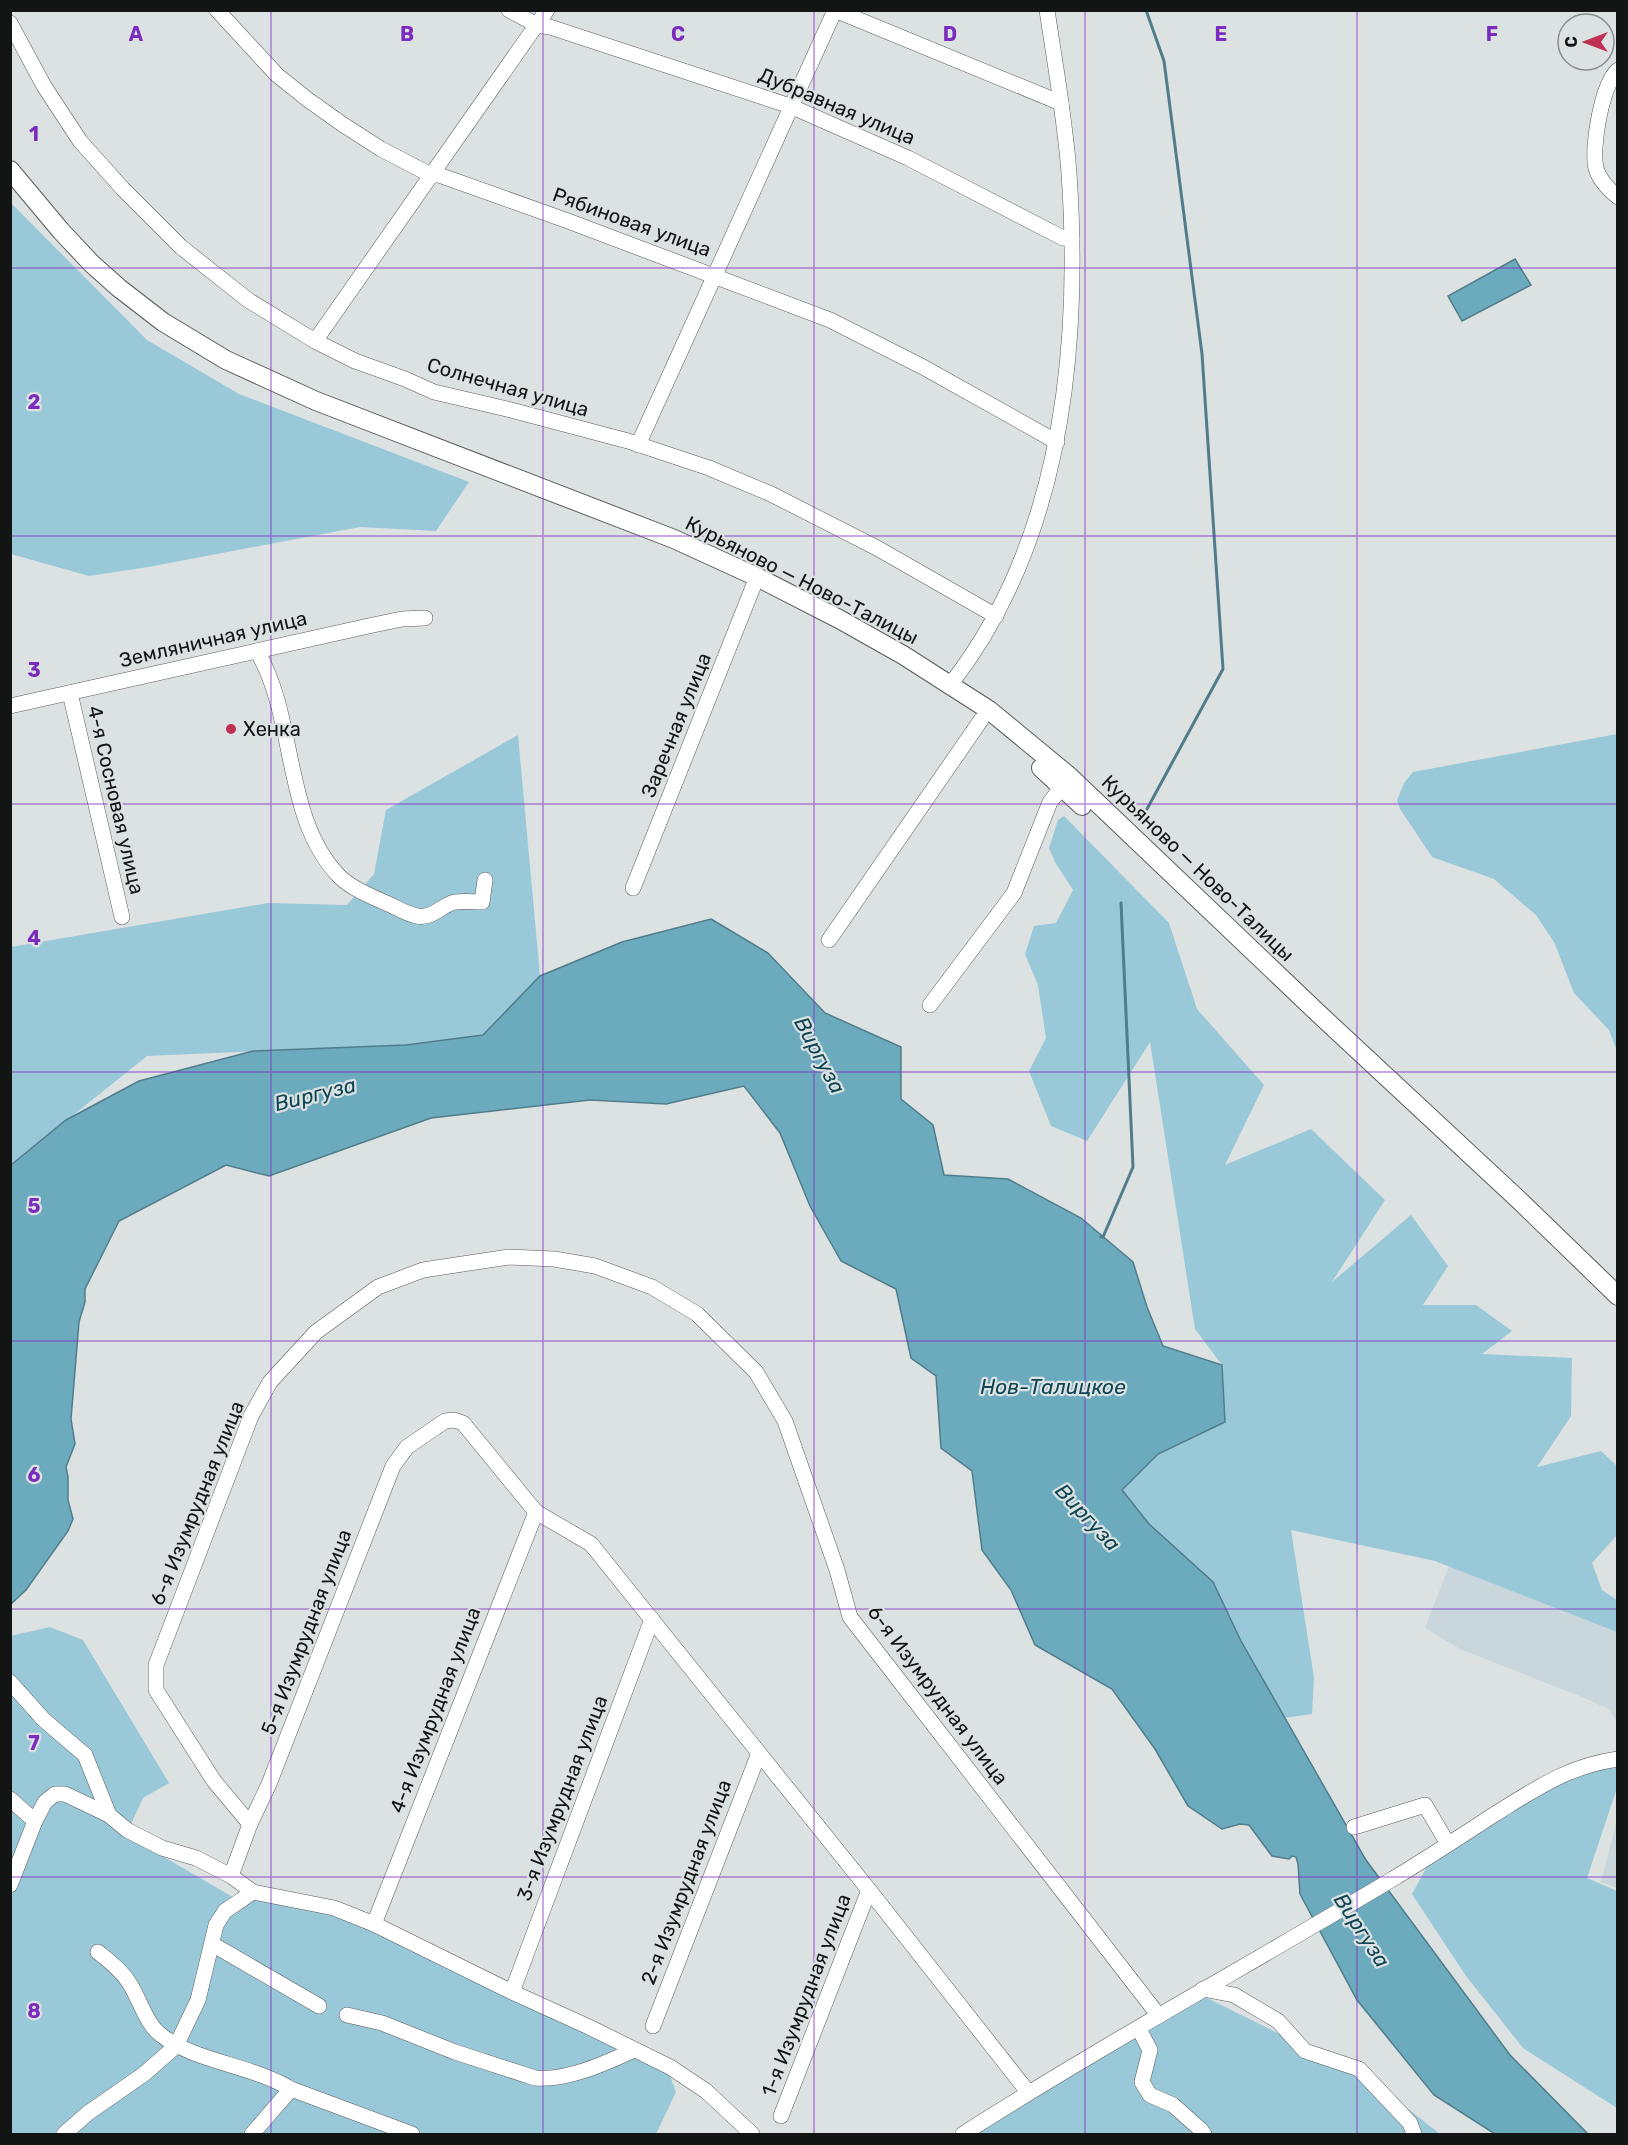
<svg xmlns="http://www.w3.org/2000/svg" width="1628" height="2145" viewBox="0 0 1628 2145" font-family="Rubik,sans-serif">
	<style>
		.built { fill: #c9d6db }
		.green { fill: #99c8d8 }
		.water { fill: #6caabe; stroke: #517d8b; stroke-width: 1.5 }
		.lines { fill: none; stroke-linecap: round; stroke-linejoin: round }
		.stream { stroke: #517d8b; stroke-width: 3 }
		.minor-casing { stroke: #585c5e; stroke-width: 16 }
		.major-casing { stroke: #585c5e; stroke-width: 20 }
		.minor { stroke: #fff; stroke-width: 15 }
		.major { stroke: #fff; stroke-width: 18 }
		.grid { fill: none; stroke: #7b2cbf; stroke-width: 1.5; stroke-opacity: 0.55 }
		.poi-dot { fill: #bf3055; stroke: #dce1e2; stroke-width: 2 }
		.labels { text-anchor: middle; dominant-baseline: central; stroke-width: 4.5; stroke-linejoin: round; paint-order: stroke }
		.street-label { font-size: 20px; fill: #131515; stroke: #dce1e2 }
		.poi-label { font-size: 20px; fill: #131515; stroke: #dce1e2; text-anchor: start }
		.water-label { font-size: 21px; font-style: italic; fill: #0e4554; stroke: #dce1e2 }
		.grid-label { font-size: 20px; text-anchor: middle; font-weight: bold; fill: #7b2cbf; stroke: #dce1e2; stroke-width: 4.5; stroke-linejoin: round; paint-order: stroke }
	</style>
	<rect width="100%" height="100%" fill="#dce1e2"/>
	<g class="built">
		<path d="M 1449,1566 L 1617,1632 L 1617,1723 L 1610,1710 L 1587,1699 L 1460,1649 L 1425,1628 Z"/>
		<path d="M 1617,1820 L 1617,1888 L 1601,1882 Z"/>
	</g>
	<g class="green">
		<path d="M 11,203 L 147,340 L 239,394 L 469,482 L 436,531 L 360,527 L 148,567 L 89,576 L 11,554 Z"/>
		<path d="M 1617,734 L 1618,734 L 1617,1051 L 1609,1030 L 1574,993 L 1554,942 L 1536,915 L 1494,879 L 1432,857 L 1400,809 L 1397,800 L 1404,783 L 1413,772 Z"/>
		<path d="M 518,735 L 540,976 L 483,1035 L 406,1045 L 147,1056 L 11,1165 L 11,947 L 268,903 L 347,905 L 374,874 L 386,810 Z"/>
		<path d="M 1064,816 L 1169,923 L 1197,1009 L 1264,1085 L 1225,1165 L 1311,1129 L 1385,1200 L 1332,1282 L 1411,1215 L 1448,1266 L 1423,1305 L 1476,1305 L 1512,1331 L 1482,1354 L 1572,1358 L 1571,1416 L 1537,1467 L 1601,1451 L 1617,1466 L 1617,1535 L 1592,1563 L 1602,1590 L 1617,1600 L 1617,1632 L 1435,1561 L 1291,1530 L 1314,1678 L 1312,1714 L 1284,1718 L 1241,1641 L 1213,1582 L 1149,1524 L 1122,1490 L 1158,1454 L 1225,1421 L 1222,1365 L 1195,1329 L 1150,1042 L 1087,1141 L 1051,1126 L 1029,1071 L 1046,1038 L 1038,985 L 1025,954 L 1034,926 L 1056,923 L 1073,890 L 1055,862 L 1049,848 L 1058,820 Z"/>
		<path d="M 50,1627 L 83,1640 L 169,1783 L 143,1798 L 126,1835 L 238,1900 L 271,1900 L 338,1916 L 668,2071 L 676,2092 L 656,2134 L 11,2134 L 10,1636 Z"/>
		<path d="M 1617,1767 L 1617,1788 L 1587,1878 L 1617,1891 L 1617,2108 L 1523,2048 L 1466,1976 L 1412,1894 L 1431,1859 L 1579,1772 Z"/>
		<path d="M 1199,1994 L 1370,2079 L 1440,2134 L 970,2134 Z"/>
	</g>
	<g class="water">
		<path d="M 1515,259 L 1531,285 L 1462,321 L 1448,296 Z"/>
		<path d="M 711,919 L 768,953 L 825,1013 L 901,1047 L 901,1099 L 933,1125 L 944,1175 L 1008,1179 L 1081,1218 L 1133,1262 L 1147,1307 L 1163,1346 L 1222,1365 L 1225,1422 L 1158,1454 L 1122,1490 L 1149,1524 L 1213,1582 L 1241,1641 L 1366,1860 L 1510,2055 L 1588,2134 L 1495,2134 L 1434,2095 L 1357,2000 L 1300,1894 L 1298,1864 L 1296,1857 L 1292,1856 L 1289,1859 L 1272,1856 L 1249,1825 L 1240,1824 L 1222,1829 L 1188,1806 L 1155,1749 L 1112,1689 L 1035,1645 L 1011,1590 L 982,1550 L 972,1471 L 941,1448 L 936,1376 L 911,1358 L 896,1289 L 841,1261 L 810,1206 L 780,1133 L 744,1086 L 666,1104 L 590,1100 L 431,1118 L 269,1176 L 226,1165 L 119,1221 L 85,1289 L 85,1302 L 79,1322 L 71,1419 L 75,1444 L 66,1467 L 68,1477 L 68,1500 L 73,1519 L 68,1531 L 26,1590 L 11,1604 L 11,1165 L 66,1120 L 139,1081 L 253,1051 L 406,1045 L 483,1035 L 540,976 L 622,942 Z"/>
	</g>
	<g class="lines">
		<g class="stream">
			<path d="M 1146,10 L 1164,61 L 1202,354 L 1223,669 L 1147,809"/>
			<path d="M 1101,1237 L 1103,1237 L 1133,1167 L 1121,903"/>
		</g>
		<defs>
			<g id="minor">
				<path d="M 217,10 L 277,75 L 307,99 L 342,124 L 381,149 L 431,175 L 439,175 L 568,221 L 830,320 L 923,367 L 1057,442"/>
				<path d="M 509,10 L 537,25 L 550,27 L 790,106 L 908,158 L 1063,238 L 1072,239"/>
				<path d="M 835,10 L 1061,103"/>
				<path d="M 10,23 L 44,86 L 80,141 L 123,189 L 181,247 L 248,300 L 315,341 L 355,361 L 405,379 L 434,392 L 511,410 L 628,441 L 709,468 L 771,494 L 877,548 L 996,616"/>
				<path d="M 1618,70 C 1602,83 1591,148 1596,168 C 1599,180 1608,189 1618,197"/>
				<path d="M 315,341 L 547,10"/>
				<path d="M 638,445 L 835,10"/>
				<path d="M 257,651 C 297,718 283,820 340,877 C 351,888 370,896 384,902 C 394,906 406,914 417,916 C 433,919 441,905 455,902 C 463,901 474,902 482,902 L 485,880"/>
				<path d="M 950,685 C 1062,542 1081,348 1069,173 C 1065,119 1055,64 1047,10"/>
				<path d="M 70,693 L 122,917"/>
				<path d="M 10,706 L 373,625 L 402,619 L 425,618"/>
				<path d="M 633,888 L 757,577"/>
				<path d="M 829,940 L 981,720"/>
				<path d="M 930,1005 L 1014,893 L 1050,802 L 1062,787"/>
				<path d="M 10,1682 L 44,1720 L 85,1755 L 109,1815"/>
				<path d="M 10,1799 L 35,1821"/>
				<path d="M 250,1824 L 214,1781 L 156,1690 L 156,1665 L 251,1416 L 270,1382 L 316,1332 L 378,1287 L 423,1270 L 509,1257 L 554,1259 L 595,1266 L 652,1287 L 697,1314 L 756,1372 L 785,1421 L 837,1570 L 850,1617 L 1159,2016"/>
				<path d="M 1354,1827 L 1425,1805 L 1448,1844"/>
				<path d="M 231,1876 L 250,1824 L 269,1784 L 393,1466 L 407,1447 L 445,1421 L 454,1420 L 463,1423 L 536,1512 L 591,1544 L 869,1890 L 1028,2092"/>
				<path d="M 10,1885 L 35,1821 L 45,1802 L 55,1794 L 65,1794 L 109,1815 L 127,1830 L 162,1848 L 196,1858 L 231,1876 L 253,1892 L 334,1908 L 374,1924 L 512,1992 L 589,2027 L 670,2067 L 706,2091 L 752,2134"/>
				<path d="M 374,1924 L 536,1512"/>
				<path d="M 212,1944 L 319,2006"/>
				<path d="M 98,1952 C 110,1962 122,1971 130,1984 C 140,2000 146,2024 161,2035 C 195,2062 252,2065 291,2089 L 412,2134"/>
				<path d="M 1203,1989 L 1234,1995 L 1278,2021 L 1305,2051 L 1359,2069 L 1410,2123 L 1414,2134"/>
				<path d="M 512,1992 L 652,1619"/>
				<path d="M 347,2015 L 382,2023 L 455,2052 L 535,2078 C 567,2081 606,2063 634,2050"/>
				<path d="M 653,2026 L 759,1753"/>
				<path d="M 1139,2029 L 1150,2050 L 1142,2082 L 1150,2095 L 1173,2105 L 1200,2129 L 1204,2134"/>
				<path d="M 781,2116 L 869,1890"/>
				<path d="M 64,2134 L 88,2113 L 144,2074 L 176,2046 L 198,2000 L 216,1925 L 225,1911 L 253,1892"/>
				<path d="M 252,2134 L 291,2089"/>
				<path d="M 963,2134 C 1103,2045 1249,1965 1391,1880 C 1426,1859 1461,1836 1495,1814 C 1537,1788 1568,1766 1618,1759"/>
			</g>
			<g id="major">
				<path d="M 10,170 L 61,231 L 92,264 L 119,288 L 163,322 L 226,360 L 316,401 L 674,539 L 757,577 L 839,619 L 903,655 L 989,710 L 1069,776 L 1320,1015 L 1521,1202 L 1618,1296"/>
				<path d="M 1041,768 L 1082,806"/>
			</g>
		</defs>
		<use href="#minor" class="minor-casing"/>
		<use href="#major" class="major-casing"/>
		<use href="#minor" class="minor"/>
		<use href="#major" class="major"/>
	</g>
	<path class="grid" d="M 271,10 L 271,2134M 543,10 L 543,2134M 814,10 L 814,2134M 1085,10 L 1085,2134M 1357,10 L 1357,2134M 10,268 L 1618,268M 10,536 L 1618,536M 10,804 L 1618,804M 10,1072 L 1618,1072M 10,1341 L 1618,1341M 10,1609 L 1618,1609M 10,1877 L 1618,1877"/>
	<circle class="poi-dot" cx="231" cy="729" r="6"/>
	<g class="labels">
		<g class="street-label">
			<text transform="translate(837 106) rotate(23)">Дубравная улица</text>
			<text transform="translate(632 222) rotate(20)">Рябиновая улица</text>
			<text transform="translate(508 387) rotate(16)">Солнечная улица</text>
			<text transform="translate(802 580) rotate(27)">Курьяново — Ново-Талицы</text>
			<text transform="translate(213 639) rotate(-13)">Земляничная улица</text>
			<text transform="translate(676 725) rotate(-68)">Заречная улица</text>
			<text transform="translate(116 800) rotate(77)">4-я Сосновая улица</text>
			<text transform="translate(1198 868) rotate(44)">Курьяново — Ново-Талицы</text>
			<text transform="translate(197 1503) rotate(-68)">6-я Изумрудная улица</text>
			<text transform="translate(306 1632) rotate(-69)">5-я Изумрудная улица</text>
			<text transform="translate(938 1695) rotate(53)">6-я Изумрудная улица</text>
			<text transform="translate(435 1710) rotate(-69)">4-я Изумрудная улица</text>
			<text transform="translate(562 1798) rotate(-69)">3-я Изумрудная улица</text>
			<text transform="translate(686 1882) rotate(-69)">2-я Изумрудная улица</text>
			<text transform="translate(806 1995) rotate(-69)">1-я Изумрудная улица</text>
		</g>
		<g class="poi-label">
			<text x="243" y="729">Хенка</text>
		</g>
		<g class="water-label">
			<text transform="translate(820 1055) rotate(62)">Виргуза</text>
			<text transform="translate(315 1094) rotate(-14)">Виргуза</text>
			<text x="1053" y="1386">Нов-Талицкое</text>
			<text transform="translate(1088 1517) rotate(47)">Виргуза</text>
			<text transform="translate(1362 1930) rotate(57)">Виргуза</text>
		</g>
	</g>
	<g class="grid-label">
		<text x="136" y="41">A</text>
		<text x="407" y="41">B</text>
		<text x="678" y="41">C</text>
		<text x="950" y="41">D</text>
		<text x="1221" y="41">E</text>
		<text x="1492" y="41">F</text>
		<text x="34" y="141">1</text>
		<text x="34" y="409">2</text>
		<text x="34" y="677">3</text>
		<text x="34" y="945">4</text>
		<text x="34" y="1213">5</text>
		<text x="34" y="1482">6</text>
		<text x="34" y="1750">7</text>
		<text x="34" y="2018">8</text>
	</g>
	<rect width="1628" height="2145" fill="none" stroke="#131515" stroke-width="24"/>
	<g transform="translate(1586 42) rotate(270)"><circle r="28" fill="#dce1e2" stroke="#8c8f90" stroke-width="1.5"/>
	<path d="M0-4.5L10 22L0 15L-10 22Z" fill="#bf3055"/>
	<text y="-9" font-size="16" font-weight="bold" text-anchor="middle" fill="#131515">С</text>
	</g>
</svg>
